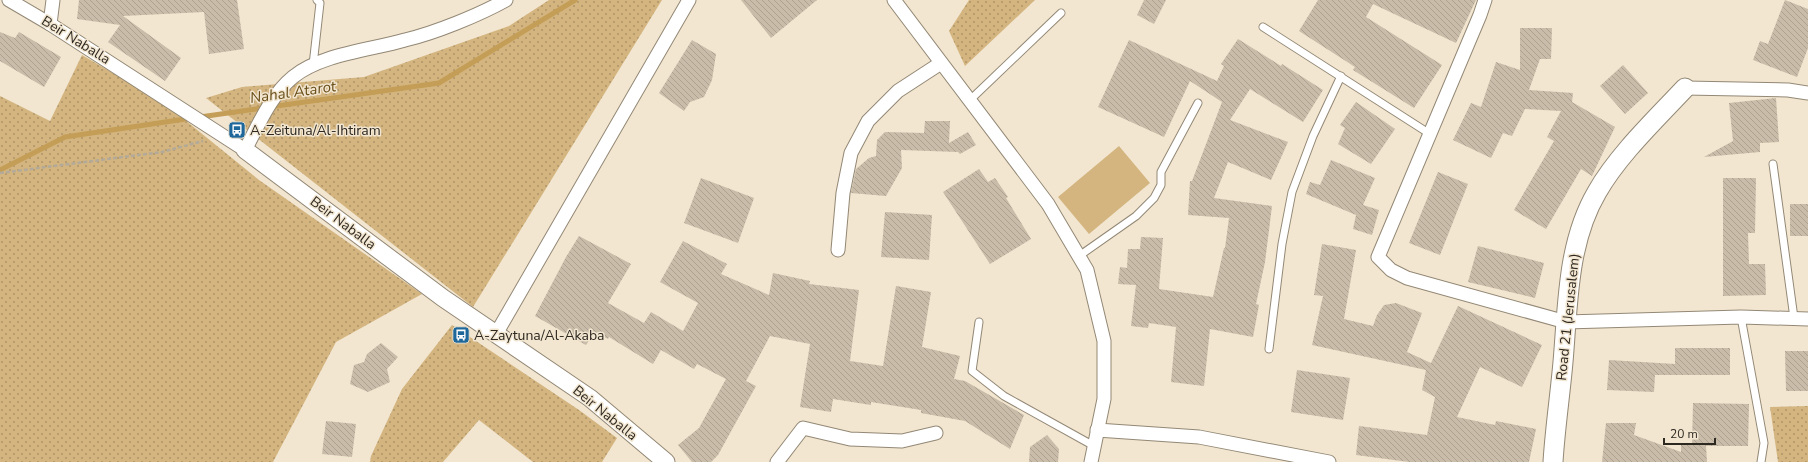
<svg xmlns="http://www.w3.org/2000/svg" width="1808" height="462" viewBox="0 0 1808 462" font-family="'Nunito Sans',sans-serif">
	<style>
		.grass { fill: url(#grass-dots) }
		.pitch { fill: #d4b57f }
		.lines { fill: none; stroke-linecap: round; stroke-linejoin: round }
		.stream { stroke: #c49e57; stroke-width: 5 }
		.building { fill: url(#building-back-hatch) }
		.service-casing { stroke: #938875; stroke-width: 9 }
		.minor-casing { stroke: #938875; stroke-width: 15 }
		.tertiary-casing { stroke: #938875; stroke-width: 19 }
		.secondary-casing { stroke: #938875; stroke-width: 21 }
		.path { stroke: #b3aa99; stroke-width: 2.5; stroke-dasharray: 4 2; stroke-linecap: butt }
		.service { stroke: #fff; stroke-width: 7 }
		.minor { stroke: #fff; stroke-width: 13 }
		.tertiary { stroke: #fff; stroke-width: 17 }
		.secondary { stroke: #fff; stroke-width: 19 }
		.labels { text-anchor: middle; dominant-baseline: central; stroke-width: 3; stroke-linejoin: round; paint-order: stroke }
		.street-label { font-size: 14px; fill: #2d2820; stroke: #f2e6d1 }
		.poi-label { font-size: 14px; fill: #2d2820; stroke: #f2e6d1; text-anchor: start }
		.water-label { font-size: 15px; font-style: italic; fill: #684d17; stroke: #f2e6d1 }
	</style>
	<defs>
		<pattern id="grass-dots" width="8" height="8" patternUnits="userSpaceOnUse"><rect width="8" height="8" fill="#d4b57f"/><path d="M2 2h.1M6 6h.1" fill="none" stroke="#ac9368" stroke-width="1.8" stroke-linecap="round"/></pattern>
		<pattern id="building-back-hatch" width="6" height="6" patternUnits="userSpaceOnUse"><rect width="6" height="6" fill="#c9bda9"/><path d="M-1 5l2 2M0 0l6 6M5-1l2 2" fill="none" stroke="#ada291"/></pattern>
	</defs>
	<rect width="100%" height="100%" fill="#f2e6d1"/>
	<g class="grass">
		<path d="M 549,0 L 662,0 L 473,307 L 206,98 L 242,87 L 364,77 L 509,26 Z"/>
		<path d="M 969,0 L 1035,0 L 965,66 L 949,31 Z"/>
		<path d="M 82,55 L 164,103 L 259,180 L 422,294 L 336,342 L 273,462 L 0,462 L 0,96 L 50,121 Z"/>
		<path d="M 452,325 L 579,410 L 617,438 L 602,462 L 533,462 L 479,420 L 443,462 L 370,462 L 371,456 L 402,389 Z"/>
		<path d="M 1808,406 L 1808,462 L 1778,462 L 1770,407 Z"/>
	</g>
	<path class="pitch" d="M 1119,146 L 1150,183 L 1089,234 L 1058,197 Z"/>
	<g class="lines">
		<g class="stream">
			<path d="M 200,117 L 439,83 L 575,0"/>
			<path d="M 0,170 L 65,137 L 192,118"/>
		</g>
	</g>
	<g class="building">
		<path d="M 79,0 L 237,0 L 244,49 L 209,54 L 204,12 L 123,16 L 181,58 L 165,81 L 108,42 L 120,25 L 77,19 Z"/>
		<path d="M 741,0 L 817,0 L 771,38 Z"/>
		<path d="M 1144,0 L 1166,0 L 1154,24 L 1137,15 Z"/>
		<path d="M 1318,0 L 1476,0 L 1456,43 L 1373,4 L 1366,17 L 1442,65 L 1414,108 L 1353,70 L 1355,67 L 1299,31 Z"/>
		<path d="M 1785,0 L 1808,9 L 1808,48 L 1797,77 L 1753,60 L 1760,41 L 1768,44 Z"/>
		<path d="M 1520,28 L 1552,28 L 1551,59 L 1540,59 L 1529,90 L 1573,93 L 1572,102 L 1615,127 L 1592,176 L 1581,169 L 1546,229 L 1514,210 L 1554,141 L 1547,137 L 1561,111 L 1525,109 L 1512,136 L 1503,133 L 1491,158 L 1453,140 L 1471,103 L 1481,107 L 1496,62 L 1520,70 Z"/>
		<path d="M 0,32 L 15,38 L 19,32 L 61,57 L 44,87 L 0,61 Z"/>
		<path d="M 1238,39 L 1281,66 L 1282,64 L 1323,90 L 1303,122 L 1250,89 L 1230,120 L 1288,142 L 1271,180 L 1228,162 L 1214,198 L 1272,206 L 1265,262 L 1256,304 L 1259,305 L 1253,337 L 1210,329 L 1204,386 L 1171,382 L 1176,327 L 1149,323 L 1148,328 L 1131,326 L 1136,285 L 1118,284 L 1120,267 L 1127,268 L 1128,249 L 1140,249 L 1141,237 L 1163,238 L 1159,289 L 1213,297 L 1224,248 L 1225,248 L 1229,218 L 1188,215 L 1190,181 L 1192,181 L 1222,102 L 1190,81 L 1164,137 L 1098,107 L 1129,40 L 1217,81 L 1224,66 L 1221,64 Z"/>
		<path d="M 692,40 L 716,54 L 712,80 L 704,97 L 690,102 L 684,111 L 659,93 Z"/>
		<path d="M 1623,65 L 1648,93 L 1625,114 L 1600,86 Z"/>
		<path d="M 1776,98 L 1779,142 L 1760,143 L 1760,152 L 1704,157 L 1733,141 L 1729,103 Z"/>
		<path d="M 1356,102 L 1395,129 L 1371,164 L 1338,144 L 1345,128 L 1340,125 Z"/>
		<path d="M 925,121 L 950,121 L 949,143 L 968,132 L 976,145 L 960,154 L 958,152 L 901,150 L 902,168 L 886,196 L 851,193 L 856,169 L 869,158 L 876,156 L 877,140 L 885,132 L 924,133 Z"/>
		<path d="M 1331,160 L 1375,178 L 1363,205 L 1379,210 L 1372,235 L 1353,229 L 1356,215 L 1306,194 L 1310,182 L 1320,185 Z"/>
		<path d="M 979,169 L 988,182 L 995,178 L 1008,197 L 1006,198 L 1031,239 L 990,264 L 943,192 Z"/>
		<path d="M 1438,172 L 1468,184 L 1440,255 L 1409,243 Z"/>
		<path d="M 701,178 L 754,198 L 738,243 L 684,223 Z"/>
		<path d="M 1723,178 L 1756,178 L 1755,233 L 1748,233 L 1749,264 L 1765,264 L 1766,295 L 1723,296 Z"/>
		<rect x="1790" y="204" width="18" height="32"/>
		<path d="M 885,212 L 932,215 L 929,260 L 881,257 Z"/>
		<path d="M 579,236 L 631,264 L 608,303 L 644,323 L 651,312 L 683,331 L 698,303 L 660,282 L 683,241 L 727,264 L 721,274 L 769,295 L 773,273 L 810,281 L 809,284 L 859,290 L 850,361 L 883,366 L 896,286 L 931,292 L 922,347 L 960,356 L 954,379 L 965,381 L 1024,415 L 1010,449 L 965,421 L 921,413 L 921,410 L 871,402 L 871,405 L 833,399 L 831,412 L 800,407 L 810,344 L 770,336 L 746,381 L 756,386 L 718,455 L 711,462 L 692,462 L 678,445 L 699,428 L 726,379 L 697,364 L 694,369 L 661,350 L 653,364 L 609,337 L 608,339 L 595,332 L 586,345 L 535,316 L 566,257 Z"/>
		<path d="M 1322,244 L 1356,250 L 1344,319 L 1373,326 L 1377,315 L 1384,305 L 1396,303 L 1422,313 L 1407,352 L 1431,363 L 1458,306 L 1542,345 L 1522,387 L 1480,367 L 1457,417 L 1495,425 L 1496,421 L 1536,429 L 1529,462 L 1409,462 L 1356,455 L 1359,426 L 1427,435 L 1435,397 L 1422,390 L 1426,370 L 1312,345 L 1323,296 L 1314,295 Z"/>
		<path d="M 1478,246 L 1544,263 L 1535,298 L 1468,282 Z"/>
		<path d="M 381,343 L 398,357 L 387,369 L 390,382 L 368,392 L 350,384 L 354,365 L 364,362 L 367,354 Z"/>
		<path d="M 1675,348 L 1730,348 L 1730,375 L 1655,375 L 1654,392 L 1607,390 L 1609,360 L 1675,364 Z"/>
		<path d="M 1785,351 L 1808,351 L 1808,391 L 1786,391 Z"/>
		<path d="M 1297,370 L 1350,378 L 1343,420 L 1291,412 Z"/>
		<path d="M 1693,403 L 1749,404 L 1748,446 L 1706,446 L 1707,462 L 1602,462 L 1606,423 L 1636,423 L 1634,435 L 1681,452 L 1681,445 L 1692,445 Z"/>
		<path d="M 326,421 L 356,424 L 352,457 L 322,454 Z"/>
		<path d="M 1047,435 L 1059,449 L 1058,462 L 1029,462 L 1030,447 Z"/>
	</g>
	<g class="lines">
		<defs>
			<g id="service">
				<path d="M 1263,27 L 1430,134"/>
				<path d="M 313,65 L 320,3 L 317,0"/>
				<path d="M 969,101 L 1061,13"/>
				<path d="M 1773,164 L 1794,318"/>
				<path d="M 1079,256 L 1136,216 L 1154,198 L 1161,185 L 1161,172 L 1198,103"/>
				<path d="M 1741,317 L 1764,443 L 1761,462"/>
				<path d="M 979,322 L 972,371 L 1004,396 L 1094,446"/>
				<path d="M 1269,349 L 1282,244 L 1292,192 L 1313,136 L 1341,76"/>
			</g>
			<g id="minor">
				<path d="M 9,0 L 50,24 L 245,150 C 259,124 271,95 293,77 C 321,54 371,50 405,40 C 435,33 479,15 506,0"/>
				<path d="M 894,0 L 1048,204 L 1087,270 L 1104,341 L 1104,399 L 1091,462"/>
				<path d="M 1485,0 L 1480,15 L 1378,257 L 1391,270 L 1407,278 L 1566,322 L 1741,317 L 1808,319"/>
				<path d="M 50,24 L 53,0"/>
				<path d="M 1685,88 L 1788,90 L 1808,93"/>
				<path d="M 838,250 L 843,193 L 851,153 L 868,121 L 898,91 L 941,63"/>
				<path d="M 496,334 L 689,0"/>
				<path d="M 1097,430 L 1199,437 L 1329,462"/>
				<path d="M 777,462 L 803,428 L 850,439 L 902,441 L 936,433"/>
			</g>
			<path id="tertiary" d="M 245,150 L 443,298 L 590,398 L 666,462"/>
			<path id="secondary" d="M 1553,462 C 1555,429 1560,396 1563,362 C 1568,305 1567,243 1597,192 C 1618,155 1656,119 1685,88"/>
		</defs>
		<use href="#service" class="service-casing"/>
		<use href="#minor" class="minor-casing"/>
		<use href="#tertiary" class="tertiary-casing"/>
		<use href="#secondary" class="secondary-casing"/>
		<path class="path" d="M 0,173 L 162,152 L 203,141"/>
		<use href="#service" class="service"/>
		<use href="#minor" class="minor"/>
		<use href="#tertiary" class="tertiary"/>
		<use href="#secondary" class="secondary"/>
	</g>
	<defs>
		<symbol id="bus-square" viewBox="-11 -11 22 22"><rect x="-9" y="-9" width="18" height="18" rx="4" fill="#1d679a" stroke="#f2e6d1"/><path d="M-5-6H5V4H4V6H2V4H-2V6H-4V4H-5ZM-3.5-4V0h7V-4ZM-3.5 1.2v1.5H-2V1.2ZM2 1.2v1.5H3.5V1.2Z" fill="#fff"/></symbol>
	</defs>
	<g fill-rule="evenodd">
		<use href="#bus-square" x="227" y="120" width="20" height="20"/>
		<use href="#bus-square" x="451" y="325" width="20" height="20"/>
	</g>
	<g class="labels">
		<g class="street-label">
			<text transform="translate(76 40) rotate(32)">Beir Naballa</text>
			<text transform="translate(343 223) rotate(37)">Beir Naballa</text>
			<text transform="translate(1568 317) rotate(-84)">Road 21 (Jerusalem)</text>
			<text transform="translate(605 413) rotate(39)">Beir Naballa</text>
		</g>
		<g class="poi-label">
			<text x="250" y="130">A-Zeituna/Al-Ihtiram</text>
			<text x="474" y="335">A-Zaytuna/Al-Akaba</text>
		</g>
		<g class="water-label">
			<text transform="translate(293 92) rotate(-8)">Nahal Atarot</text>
		</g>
	</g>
	<path d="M1664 438v6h51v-6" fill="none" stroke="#2d2820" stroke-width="2"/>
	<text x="1670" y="438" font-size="12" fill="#2d2820" stroke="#f2e6d1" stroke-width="3" paint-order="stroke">20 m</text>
</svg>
